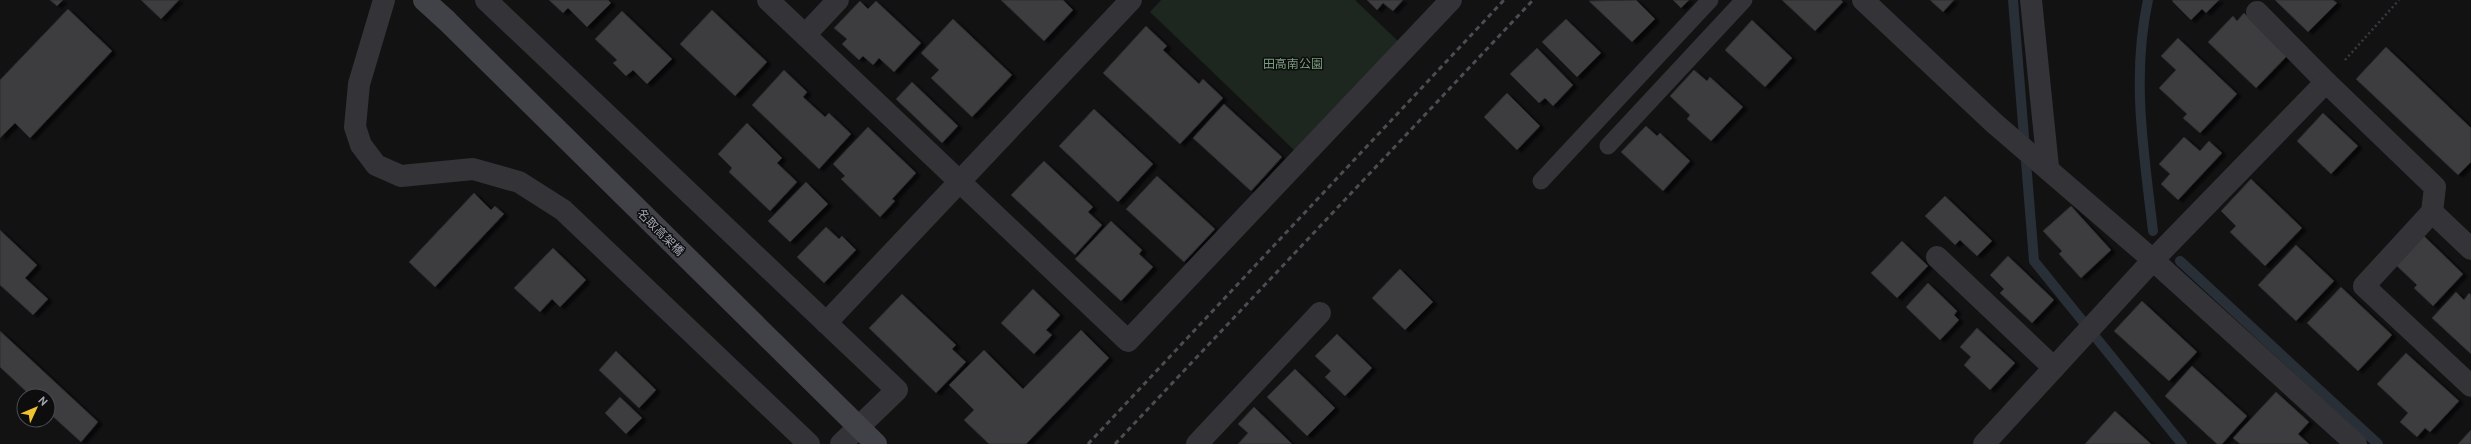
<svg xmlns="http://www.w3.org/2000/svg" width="2471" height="444" viewBox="0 0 2471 444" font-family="Cabin,'Noto Sans JP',sans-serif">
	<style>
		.green { fill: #1e2620 }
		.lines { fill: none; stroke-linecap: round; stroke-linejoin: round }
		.stream { stroke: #282f37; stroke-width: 10 }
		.building { fill: #3c3c40; stroke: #2c2c2f; filter: url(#shadow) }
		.path { stroke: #393a3f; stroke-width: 2.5; stroke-dasharray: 2 3; stroke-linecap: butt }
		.service { stroke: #333338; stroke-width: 17 }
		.minor { stroke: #333338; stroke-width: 22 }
		.secondary { stroke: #414248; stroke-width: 22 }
		.rail { stroke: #4c4d53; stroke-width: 3; stroke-dasharray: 5 4; stroke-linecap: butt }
		.secondary-bridge { stroke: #414248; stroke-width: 22 }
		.labels { text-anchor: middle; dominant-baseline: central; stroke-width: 3; stroke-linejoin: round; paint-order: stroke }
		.park-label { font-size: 12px; fill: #7a9f80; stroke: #0d0d0e }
		.street-label { font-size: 12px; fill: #a3a7b4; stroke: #0d0d0e }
	</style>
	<defs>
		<filter id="shadow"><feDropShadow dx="4.5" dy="2.5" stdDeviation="1" flood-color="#0009"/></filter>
	</defs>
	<rect width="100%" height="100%" fill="#121213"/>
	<path class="green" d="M 1161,0 L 1355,0 L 1399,42 L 1295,151 L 1150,12 Z"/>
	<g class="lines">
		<g class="stream">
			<path d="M 2013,0 L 2034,261 L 2182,444"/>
			<path d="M 2148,0 C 2131,77 2144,154 2153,231"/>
			<path d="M 2180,261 L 2378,444"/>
		</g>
	</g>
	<g class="building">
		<path d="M 50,0 L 63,0 L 57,6 Z"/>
		<path d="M 141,0 L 179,0 L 161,19 Z"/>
		<path d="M 549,0 L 608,0 L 611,3 L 587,27 L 568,8 L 563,13 Z"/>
		<path d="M 1001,0 L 1063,0 L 1073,10 L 1044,41 Z"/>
		<path d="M 1367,0 L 1403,0 L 1393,11 L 1383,3 L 1377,10 Z"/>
		<path d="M 1636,0 L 1655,19 L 1632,42 L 1589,1 Z"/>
		<path d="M 1673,0 L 1689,0 L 1681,8 Z"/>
		<path d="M 1782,0 L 1841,0 L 1843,2 L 1815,31 Z"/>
		<path d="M 1930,0 L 1954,0 L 1943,12 Z"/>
		<path d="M 2173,0 L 2219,0 L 2206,13 L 2202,9 L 2191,20 L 2172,1 Z"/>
		<path d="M 2275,0 L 2333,0 L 2337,3 L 2308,32 Z"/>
		<path d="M 860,1 L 868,9 L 876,1 L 921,43 L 894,72 L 879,58 L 873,65 L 863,56 L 859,60 L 842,44 L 847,39 L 834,28 Z"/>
		<path d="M 68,9 L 112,51 L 30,138 L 15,123 L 0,138 L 0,80 Z"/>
		<path d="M 712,10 L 767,62 L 735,96 L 680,44 Z"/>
		<path d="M 622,11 L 672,59 L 647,84 L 633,70 L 626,76 L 613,63 L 617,60 L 595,39 Z"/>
		<path d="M 2244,13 L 2287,56 L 2256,88 L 2208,42 L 2233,16 L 2237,21 Z"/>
		<path d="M 953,19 L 1012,75 L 972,117 L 931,78 L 939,70 L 921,53 Z"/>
		<path d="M 1566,19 L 1601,53 L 1577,77 L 1542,42 Z"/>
		<path d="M 1752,20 L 1792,58 L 1765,87 L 1725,50 Z"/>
		<path d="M 1146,26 L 1167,46 L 1163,50 L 1199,84 L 1203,79 L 1223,98 L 1180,144 L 1103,73 Z"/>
		<path d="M 2178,38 L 2237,94 L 2200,133 L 2183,118 L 2187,114 L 2159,88 L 2176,70 L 2161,56 Z"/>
		<path d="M 2386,47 L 2471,128 L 2471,162 L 2458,175 L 2356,79 Z"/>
		<path d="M 1537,48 L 1573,85 L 1553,106 L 1545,98 L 1539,103 L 1510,74 Z"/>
		<path d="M 784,70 L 807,92 L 803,97 L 825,117 L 829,113 L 851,134 L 819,169 L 752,105 Z"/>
		<path d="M 1694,70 L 1707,81 L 1710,77 L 1743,107 L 1711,141 L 1687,119 L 1690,115 L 1670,96 Z"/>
		<path d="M 912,82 L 958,126 L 942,143 L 896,99 Z"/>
		<path d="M 1507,93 L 1540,126 L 1517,150 L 1484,117 Z"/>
		<path d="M 1224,104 L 1282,157 L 1251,191 L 1193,138 Z"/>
		<path d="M 1094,109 L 1153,164 L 1118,202 L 1059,146 Z"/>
		<path d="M 2323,113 L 2358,146 L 2331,174 L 2297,141 Z"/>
		<path d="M 747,123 L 782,158 L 777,163 L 797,182 L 770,211 L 729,172 L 732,168 L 718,154 Z"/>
		<path d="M 1646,126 L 1657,136 L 1660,133 L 1690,161 L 1663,191 L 1621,152 Z"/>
		<path d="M 868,127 L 916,173 L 892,199 L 895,201 L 880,217 L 841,179 L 845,176 L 833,164 Z"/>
		<path d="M 2184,137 L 2200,151 L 2209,141 L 2222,153 L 2178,200 L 2161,184 L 2170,174 L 2159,164 Z"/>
		<path d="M 1044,161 L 1093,207 L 1088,212 L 1102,225 L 1075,255 L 1011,195 Z"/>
		<path d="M 1157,176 L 1215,229 L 1184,262 L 1126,209 Z"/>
		<path d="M 2251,179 L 2302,228 L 2265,266 L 2230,232 L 2236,226 L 2221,211 Z"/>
		<path d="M 806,182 L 828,204 L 790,242 L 768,221 Z"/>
		<path d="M 474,193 L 491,210 L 495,206 L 504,214 L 435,287 L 409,262 Z"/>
		<path d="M 1945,196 L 1992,241 L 1977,256 L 1960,240 L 1955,245 L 1925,216 Z"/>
		<path d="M 2071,206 L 2111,250 L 2081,278 L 2059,254 L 2062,251 L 2043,231 Z"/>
		<path d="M 1111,221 L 1142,250 L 1139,254 L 1153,267 L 1121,301 L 1075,259 Z"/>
		<path d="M 826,227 L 839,239 L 842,236 L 856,250 L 824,283 L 797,257 Z"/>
		<path d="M 0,230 L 37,265 L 25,278 L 48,299 L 33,315 L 0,285 Z"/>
		<path d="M 2423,235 L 2463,274 L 2433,306 L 2414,288 L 2417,285 L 2396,265 Z"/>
		<path d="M 1902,241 L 1928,266 L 1897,298 L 1871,273 Z"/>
		<path d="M 2296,245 L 2334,281 L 2296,321 L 2258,285 Z"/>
		<path d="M 553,248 L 586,280 L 560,307 L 552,299 L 540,312 L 514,288 Z"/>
		<path d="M 2008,256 L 2054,300 L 2032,323 L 2000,293 L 2004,289 L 1990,275 Z"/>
		<path d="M 1400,269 L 1433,302 L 1405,330 L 1372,298 Z"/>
		<path d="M 1928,283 L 1957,311 L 1954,315 L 1959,320 L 1940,340 L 1906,307 Z"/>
		<path d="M 2341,287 L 2392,335 L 2358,371 L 2307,323 Z"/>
		<path d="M 1033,289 L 1060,315 L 1046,330 L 1052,335 L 1034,354 L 1001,323 Z"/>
		<path d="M 2456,292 L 2464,300 L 2469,293 L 2471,295 L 2471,354 L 2432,318 Z"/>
		<path d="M 902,294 L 956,345 L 952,349 L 966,362 L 936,393 L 869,328 Z"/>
		<path d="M 2142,301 L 2197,352 L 2169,381 L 2114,331 Z"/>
		<path d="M 1977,328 L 2015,363 L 1990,390 L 1964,365 L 1971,357 L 1960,347 Z"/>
		<path d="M 1081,330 L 1109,358 L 1026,444 L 989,444 L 964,420 L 974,410 L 949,385 L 984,350 L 1023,389 Z"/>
		<path d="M 0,331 L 98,422 L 81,442 L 48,412 L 48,396 L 31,396 L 0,367 Z"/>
		<path d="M 1337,334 L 1372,368 L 1345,396 L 1325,377 L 1331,371 L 1315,356 Z"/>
		<path d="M 616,351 L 656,390 L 639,408 L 599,370 Z"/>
		<path d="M 2406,353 L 2459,401 L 2430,432 L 2425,428 L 2417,437 L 2400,422 L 2408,413 L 2377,384 Z"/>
		<path d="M 2192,366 L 2247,416 L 2222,444 L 2217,444 L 2165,396 Z"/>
		<path d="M 1295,369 L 1335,408 L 1307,436 L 1267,397 Z"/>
		<path d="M 2276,392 L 2309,422 L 2298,434 L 2309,444 L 2240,444 L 2233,438 Z"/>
		<path d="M 620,397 L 642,418 L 626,434 L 605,413 Z"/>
		<path d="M 1254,407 L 1292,444 L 1238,444 L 1248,433 L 1238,424 Z"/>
		<path d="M 2115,411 L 2151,444 L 2085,444 Z"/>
		<path d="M 2471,430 L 2471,444 L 2458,444 Z"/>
	</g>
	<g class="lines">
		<path class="path" d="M 2345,60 L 2399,0"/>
		<g class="service">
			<path d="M 1608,146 L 1744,0"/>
			<path d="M 1541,181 L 1710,0"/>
		</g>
		<g class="minor">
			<path d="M 384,0 L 359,84 L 355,127 L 361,145 L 376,165 L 401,176 L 473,169 L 519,182 L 563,210 L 809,444"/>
			<path d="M 486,0 L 897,390 L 841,444"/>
			<path d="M 768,0 L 1128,341 L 1451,0"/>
			<path d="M 1863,0 L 1994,123 L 2153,260 L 2356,444"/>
			<path d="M 2031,0 L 2048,167"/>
			<path d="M 2257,12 L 2326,82"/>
			<path d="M 805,35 L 838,0"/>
			<path d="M 2432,212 L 2471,249"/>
			<path d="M 1937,257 L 2054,368"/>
			<path d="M 826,323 L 1131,0"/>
			<path d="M 1197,444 L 1320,313"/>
			<path d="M 1984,444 L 2153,260 L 2326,82 L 2435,187 L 2432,212 L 2364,286 L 2471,386"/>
		</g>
		<path class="secondary" d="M 424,0 L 446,20"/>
		<g class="rail">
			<path d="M 1088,444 L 1504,0"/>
			<path d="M 1115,444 L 1533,0"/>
		</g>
		<path class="secondary-bridge" d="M 446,20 L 876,444"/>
	</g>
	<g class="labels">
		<g class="park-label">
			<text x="1293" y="63">田高南公園</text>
		</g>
		<g class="street-label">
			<text transform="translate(661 232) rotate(45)">名取高架橋</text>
		</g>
	</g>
	<g transform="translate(36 408) rotate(46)"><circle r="19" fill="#0d0d0e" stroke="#494b50"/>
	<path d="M0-3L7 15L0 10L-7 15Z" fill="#efc32e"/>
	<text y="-6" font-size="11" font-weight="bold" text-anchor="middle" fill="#a3a7b4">N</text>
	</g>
</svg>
